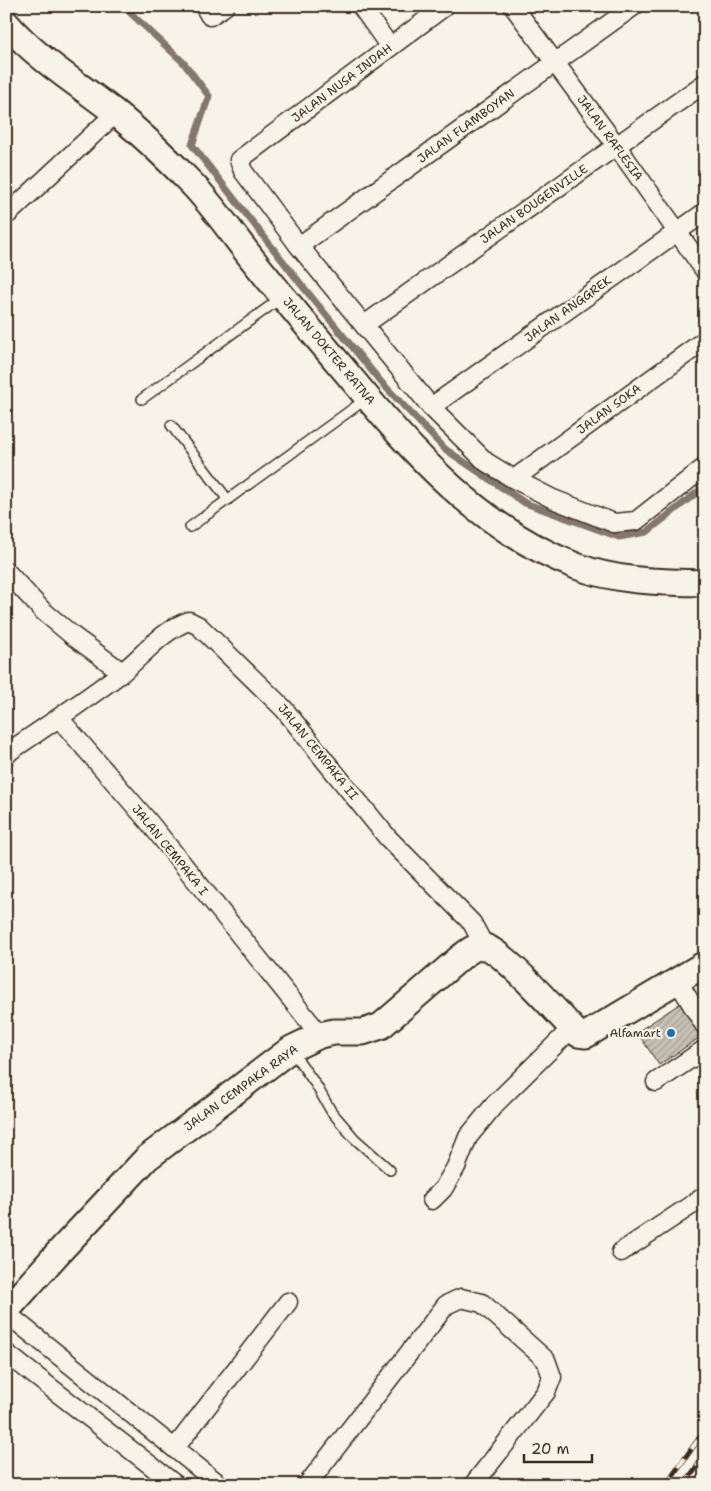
<svg xmlns="http://www.w3.org/2000/svg" width="711" height="1491" viewBox="0 0 711 1491" font-family="'Shantell Sans',sans-serif">
	<style>
		.lines { fill: none; stroke-linecap: round; stroke-linejoin: round }
		.stream { stroke: #84786c; stroke-width: 7 }
		.building { fill: url(#building-hatch); stroke: #3b2a1e }
		.lane-casing { stroke: #3b2a1e; stroke-width: 12 }
		.street-casing { stroke: #3b2a1e; stroke-width: 21 }
		.secondary-casing { stroke: #3b2a1e; stroke-width: 29 }
		.lane { stroke: #f7f3e8; stroke-width: 9 }
		.street { stroke: #f7f3e8; stroke-width: 18 }
		.secondary { stroke: #f7f3e8; stroke-width: 25 }
		.rail-casing { stroke: #3b2a1e; stroke-width: 5.5 }
		.rail { stroke: #f7f3e8; stroke-width: 4; stroke-dasharray: 11; stroke-linecap: butt }
		.poi-dot { fill: #1f6fb2; stroke: #f7f3e8; stroke-width: 2 }
		.labels { text-anchor: middle; dominant-baseline: central; stroke-width: 4.5; stroke-linejoin: round; paint-order: stroke }
		.street-label { font-size: 12px; fill: #3b2a1e; stroke: #f7f3e8 }
		.poi-label { font-size: 12px; fill: #3b2a1e; stroke: #f7f3e8; text-anchor: end }
	</style>
	<defs>
		<pattern id="building-hatch" width="6" height="6" patternUnits="userSpaceOnUse" patternTransform="scale(1.25)"><rect width="6" height="6" fill="#c8c1b6"/><path d="M-1 1l2-2M0 6l6-6M5 7l2-2" fill="none" stroke="#a49d93"/></pattern>
	</defs>
	<rect width="100%" height="100%" fill="#f7f3e8"/>
	<filter id="ink" filterUnits="userSpaceOnUse"><feTurbulence type="fractalNoise" baseFrequency=".02" numOctaves="2"/><feDisplacementMap in="SourceGraphic" scale="10" xChannelSelector="R" yChannelSelector="G"/><feConvolveMatrix kernelMatrix="1 2 1 2 8 2 1 2 1" color-interpolation-filters="sRGB"/></filter>
	<g filter="url(#ink)">
		<g class="lines">
			<path class="stream" d="M 123,6 L 183,62 L 209,96 L 192,145 L 304,288 L 381,382 L 445,449 L 525,503 L 619,537 L 647,532 L 705,486"/>
		</g>
		<path class="building" d="M 684,1001 L 705,1034 L 659,1065 L 637,1032 Z"/>
		<g class="lines">
			<defs>
				<g id="lane">
					<path d="M 142,399 L 281,298"/>
					<path d="M 171,425 L 228,500"/>
					<path d="M 190,527 L 366,399"/>
					<path d="M 292,1051 L 316,1085 L 331,1111 L 354,1138 L 390,1170"/>
				</g>
				<g id="street">
					<path d="M 204,6 L 210,16 L 225,6"/>
					<path d="M 361,6 L 390,47"/>
					<path d="M 445,6 L 239,160 L 243,171 L 299,246 L 431,407 L 486,462 L 514,479 L 553,499 L 614,523 L 636,521 L 705,467"/>
					<path d="M 513,6 L 616,145 L 705,271"/>
					<path d="M 8,214 L 116,113"/>
					<path d="M 299,246 L 634,6"/>
					<path d="M 364,325 L 705,83"/>
					<path d="M 431,407 L 705,212"/>
					<path d="M 514,479 L 705,340"/>
					<path d="M 6,571 L 42,610 L 73,636 L 122,672"/>
					<path d="M 59,718 L 148,821 L 320,1035"/>
					<path d="M 6,756 L 10,751 C 47,726 84,701 120,674 C 142,657 162,630 189,621 L 199,626 L 284,709 L 322,757 L 388,838 L 472,923 L 485,947"/>
					<path d="M 677,980 L 705,1026"/>
					<path d="M 656,1082 L 705,1049"/>
					<path d="M 432,1200 L 443,1189 L 456,1167 L 468,1137 L 495,1104 L 572,1028"/>
					<path d="M 621,1252 L 705,1196"/>
					<path d="M 6,1313 L 220,1485"/>
					<path d="M 6,1353 L 176,1485"/>
					<path d="M 175,1448 L 288,1302"/>
					<path d="M 307,1485 L 446,1305 L 461,1298 L 482,1303 L 546,1360 L 552,1377 L 546,1392 L 473,1485"/>
				</g>
				<g id="secondary">
					<path d="M 6,23 C 38,60 79,84 117,114 C 145,137 170,161 195,187 C 216,210 234,236 253,260 C 285,300 318,339 351,378 C 415,455 480,529 576,566 C 617,582 662,582 705,583"/>
					<path d="M 6,1311 L 57,1254 L 147,1158 L 291,1049 L 320,1035 L 334,1032 L 363,1032 L 381,1026 L 461,957 C 468,952 475,945 485,947 C 501,950 557,1012 572,1028 L 578,1034 L 586,1035 L 705,964"/>
				</g>
			</defs>
			<use href="#lane" class="lane-casing"/>
			<use href="#street" class="street-casing"/>
			<use href="#secondary" class="secondary-casing"/>
			<use href="#lane" class="lane"/>
			<use href="#street" class="street"/>
			<use href="#secondary" class="secondary"/>
			<defs>
				<g id="rail">
					<path d="M 666,1485 L 705,1430"/>
					<path d="M 684,1485 L 705,1455"/>
				</g>
			</defs>
			<use href="#rail" class="rail-casing"/>
			<use href="#rail" class="rail"/>
		</g>
	</g>
	<circle class="poi-dot" cx="671" cy="1033" r="5"/>
	<g class="labels">
		<g class="street-label">
			<text transform="translate(342 83) rotate(-37)">JALAN NUSA INDAH</text>
			<text transform="translate(466 126) rotate(-36)">JALAN FLAMBOYAN</text>
			<text transform="translate(610 138) rotate(54)">JALAN RAFLESIA</text>
			<text transform="translate(534 204) rotate(-35)">JALAN BOUGENVILLE</text>
			<text transform="translate(568 309) rotate(-36)">JALAN ANGGREK</text>
			<text transform="translate(329 351) rotate(50)">JALAN DOKTER RATNA</text>
			<text transform="translate(609 409) rotate(-36)">JALAN SOKA</text>
			<text transform="translate(318 752) rotate(51)">JALAN CEMPAKA II</text>
			<text transform="translate(170 850) rotate(51)">JALAN CEMPAKA I</text>
			<text transform="translate(241 1088) rotate(-36)">JALAN CEMPAKA RAYA</text>
		</g>
		<g class="poi-label">
			<text x="661" y="1033">Alfamart</text>
		</g>
	</g>
	<rect width="711" height="1491" fill="none" stroke="#f7f3e8" stroke-width="25"/>
	<rect x="12" y="12" width="686" height="1466" fill="none" stroke="#3b2a1e" stroke-width="2" filter="url(#ink)"/>
	<path d="M524 1454v8h68v-8" fill="none" stroke="#3b2a1e" stroke-width="2.5"/>
	<text x="531" y="1454" font-size="15" fill="#3b2a1e" stroke="#f7f3e8" stroke-width="4" paint-order="stroke">20 m</text>
</svg>
